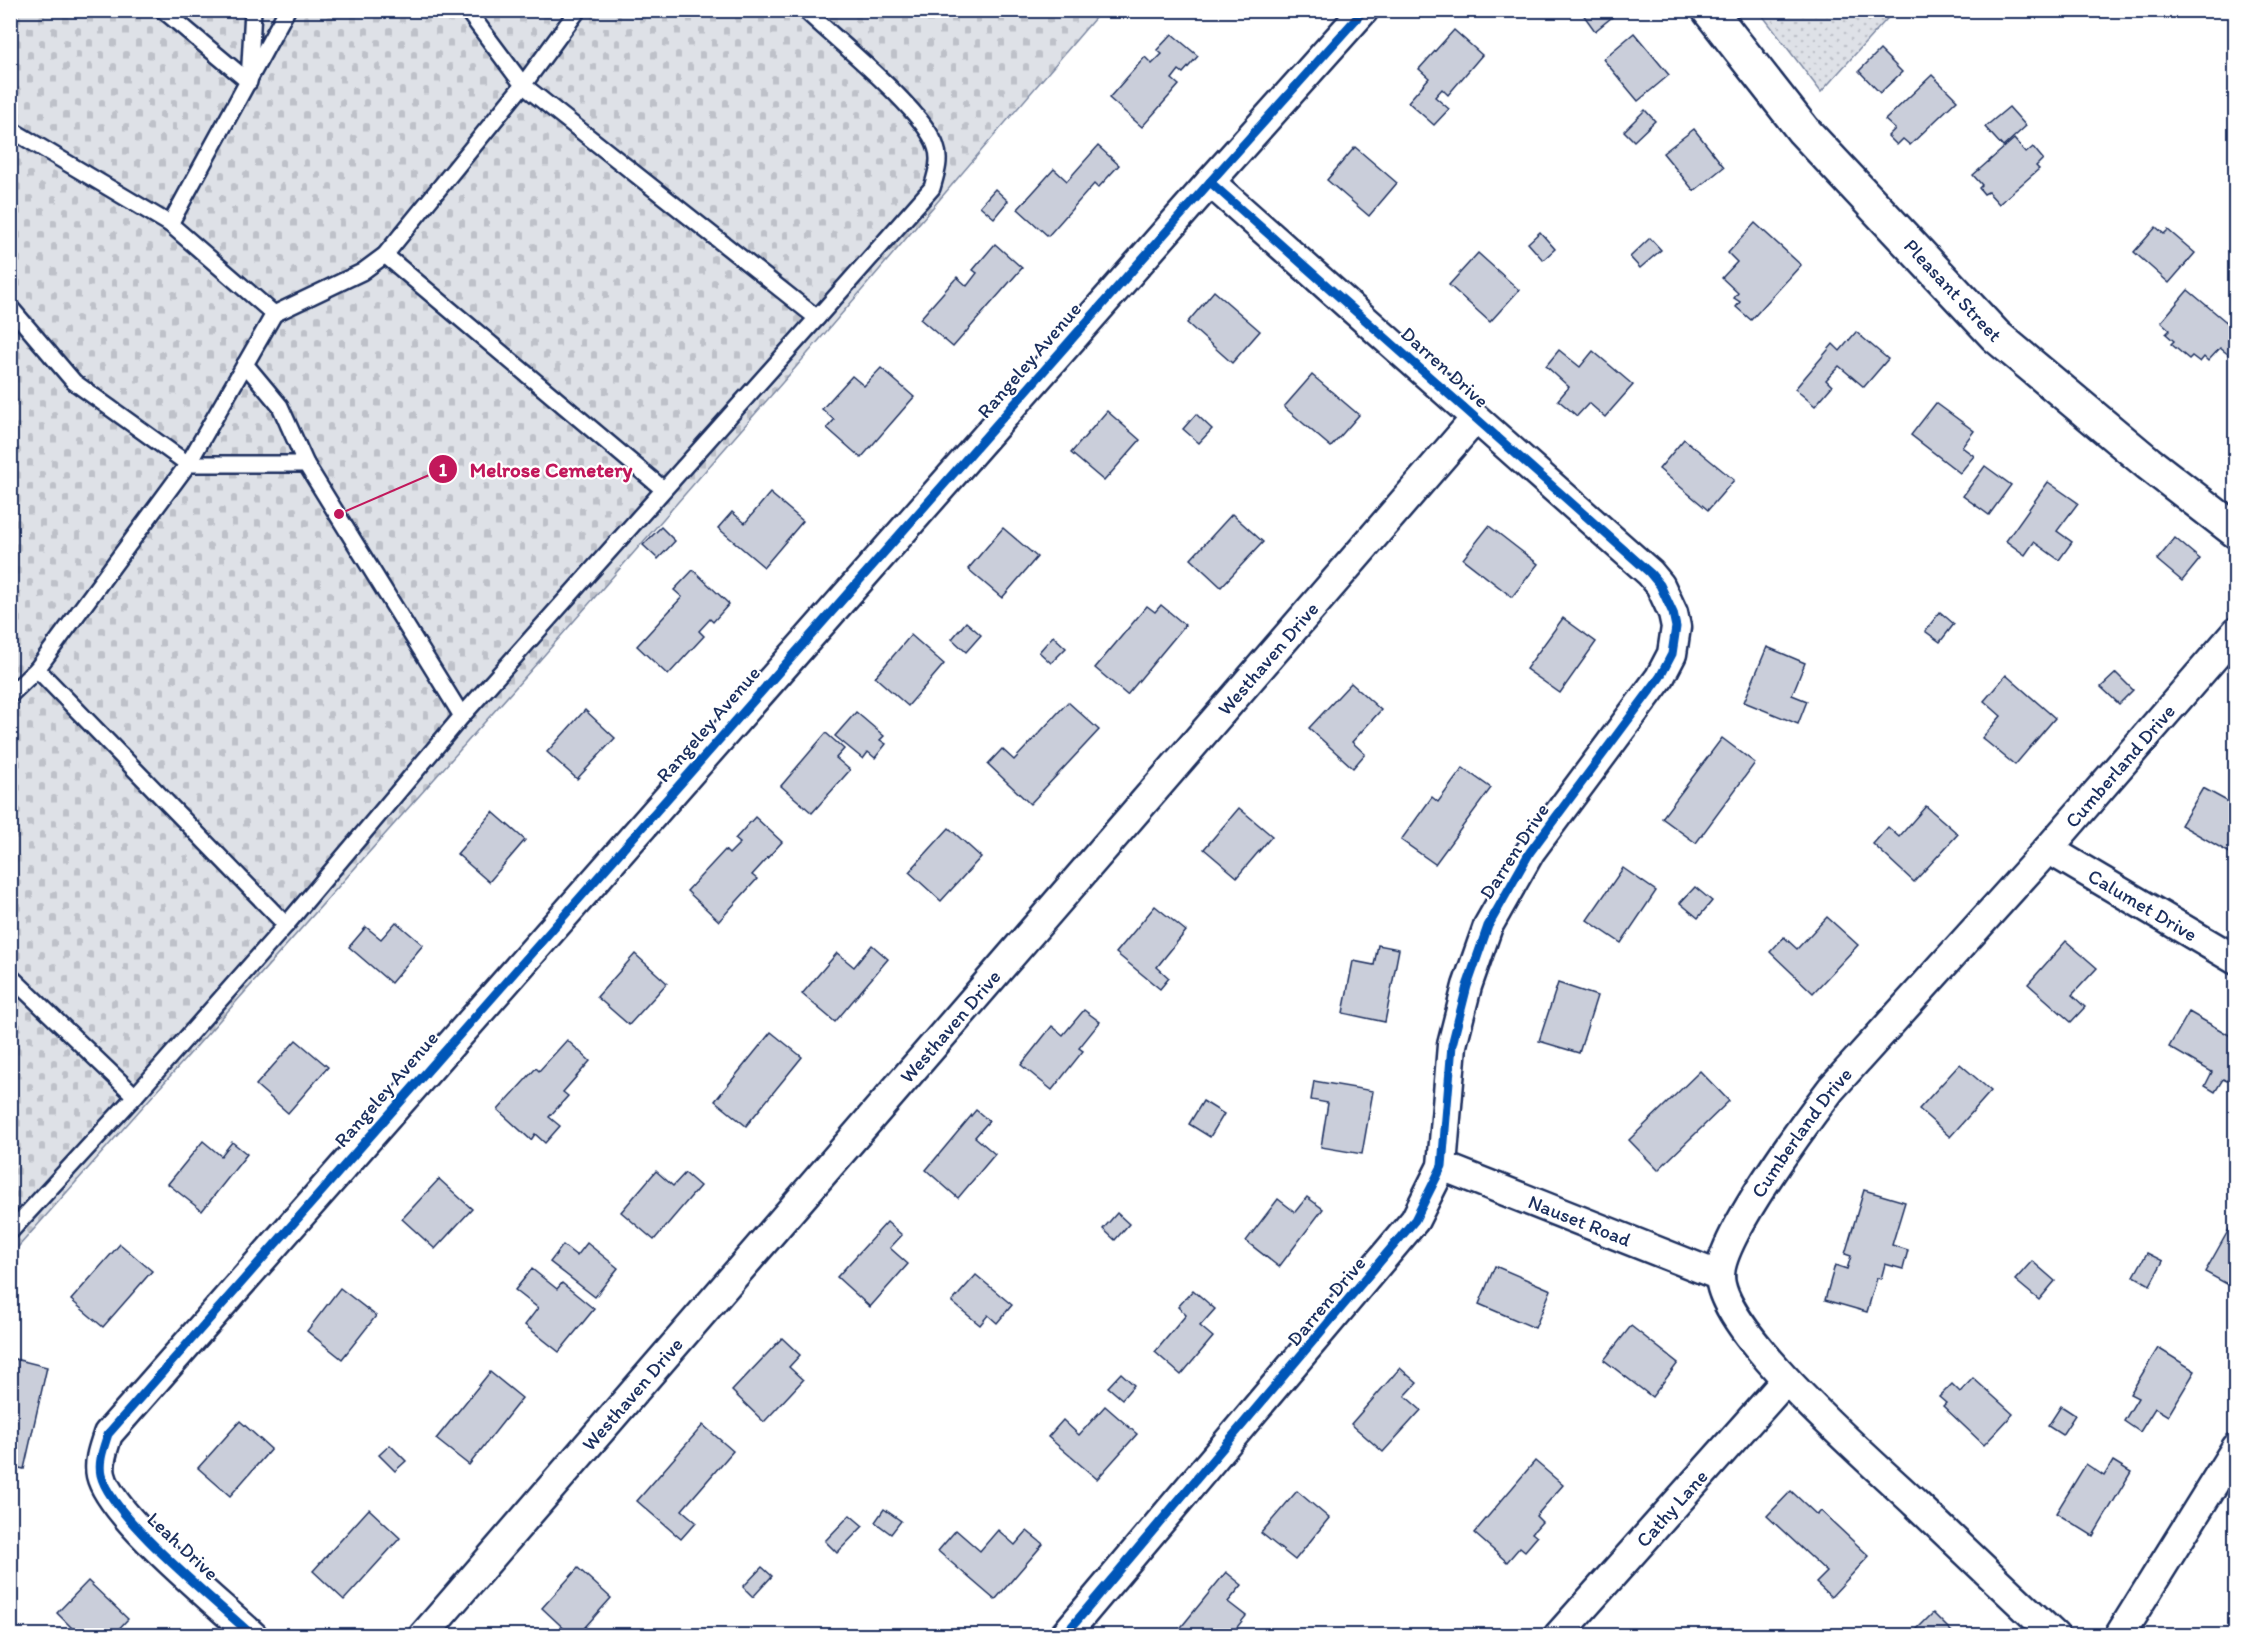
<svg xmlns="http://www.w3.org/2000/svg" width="2246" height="1646" viewBox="0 0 2246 1646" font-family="Itim,sans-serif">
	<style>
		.grass { fill: url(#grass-dots); stroke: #7c88a2; stroke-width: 1.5 }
		.cemetery { fill: url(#cemetery-stones); stroke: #7c88a2; stroke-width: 1.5 }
		.building { fill: #caceda; stroke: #1b2f5e; stroke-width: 1.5 }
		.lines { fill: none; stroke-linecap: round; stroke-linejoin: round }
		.lane-casing { stroke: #1b2f5e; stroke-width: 20 }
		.street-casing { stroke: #1b2f5e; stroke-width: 33 }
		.secondary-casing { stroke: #1b2f5e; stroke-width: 38 }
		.lane { stroke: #fff; stroke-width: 15 }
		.street { stroke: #fff; stroke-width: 28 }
		.secondary { stroke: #fff; stroke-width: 33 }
		.cycleway-casing { stroke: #fff; stroke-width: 13 }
		.cycleway { stroke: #0057b8; stroke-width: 9 }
		.labels { text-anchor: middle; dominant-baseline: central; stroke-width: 4.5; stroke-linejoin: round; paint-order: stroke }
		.street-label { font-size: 20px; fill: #1b2f5e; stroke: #fff }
		.leader { fill: none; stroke: #c2185b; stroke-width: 2 }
		.callout-dot { fill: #c2185b; stroke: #fff; stroke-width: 2 }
		.mark-label { font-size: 18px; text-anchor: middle; font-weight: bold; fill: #fff }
		.callout-label { font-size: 21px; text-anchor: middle; font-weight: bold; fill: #c2185b; stroke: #fff; stroke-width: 4.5; stroke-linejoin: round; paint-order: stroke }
	</style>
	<defs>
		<pattern id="grass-dots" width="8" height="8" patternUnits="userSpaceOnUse" patternTransform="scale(1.5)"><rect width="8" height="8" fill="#dee1e7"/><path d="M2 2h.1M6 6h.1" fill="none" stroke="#bec1c9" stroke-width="1.8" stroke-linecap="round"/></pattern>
		<pattern id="cemetery-stones" width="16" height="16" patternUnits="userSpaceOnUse" patternTransform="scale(1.5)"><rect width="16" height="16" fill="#dee1e7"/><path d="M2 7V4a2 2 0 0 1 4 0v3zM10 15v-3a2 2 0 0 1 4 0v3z" fill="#bec1c9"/></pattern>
	</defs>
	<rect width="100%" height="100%" fill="#fff"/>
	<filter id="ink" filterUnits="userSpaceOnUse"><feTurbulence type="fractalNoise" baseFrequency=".0167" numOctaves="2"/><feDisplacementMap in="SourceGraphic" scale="12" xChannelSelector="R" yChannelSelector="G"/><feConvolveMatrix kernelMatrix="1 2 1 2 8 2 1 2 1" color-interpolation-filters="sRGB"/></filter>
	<g filter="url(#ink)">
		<path class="grass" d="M 1759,11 L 1894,11 L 1821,92 Z"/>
		<path class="cemetery" d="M 11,11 L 1101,11 L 796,367 L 539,661 L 11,1255 Z"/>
		<g class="building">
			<path d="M 1580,10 L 1615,10 L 1617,13 L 1595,31 Z"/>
			<path d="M 1454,30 L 1482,55 L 1448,95 L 1442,89 L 1435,97 L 1449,109 L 1434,125 L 1408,102 L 1429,78 L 1419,69 Z"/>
			<path d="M 1634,33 L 1669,75 L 1638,101 L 1603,59 Z"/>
			<path d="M 1172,34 L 1198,56 L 1183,73 L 1179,70 L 1172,79 L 1179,85 L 1142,127 L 1109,98 L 1145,57 L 1152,64 L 1162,54 L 1157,50 Z"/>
			<path d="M 1880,50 L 1902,72 L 1880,93 L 1859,71 Z"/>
			<path d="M 1932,75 L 1957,100 L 1910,145 L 1903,139 L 1897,145 L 1888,136 L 1895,129 L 1885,120 Z"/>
			<path d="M 2009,107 L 2026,126 L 2003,147 L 1985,127 Z"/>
			<path d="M 1645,110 L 1655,121 L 1634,141 L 1624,131 Z"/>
			<path d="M 1694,129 L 1724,167 L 1694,191 L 1663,153 Z"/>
			<path d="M 2014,139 L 2026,153 L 2033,147 L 2043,159 L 2036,166 L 2039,169 L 1999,204 L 1988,192 L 1984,194 L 1979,188 L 1982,185 L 1973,175 Z"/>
			<path d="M 1098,146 L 1119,165 L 1098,188 L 1094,184 L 1048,236 L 1018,209 L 1054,169 L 1067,181 Z"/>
			<path d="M 1355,147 L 1397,183 L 1369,216 L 1327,180 Z"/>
			<path d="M 995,189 L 1008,201 L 994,218 L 980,206 Z"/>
			<path d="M 1755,223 L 1801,265 L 1751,320 L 1736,307 L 1740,302 L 1734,298 L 1738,293 L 1722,278 L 1737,262 L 1728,253 Z"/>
			<path d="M 2156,227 L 2164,234 L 2168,230 L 2195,253 L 2169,283 L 2134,252 Z"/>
			<path d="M 1540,232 L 1555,249 L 1543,260 L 1528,243 Z"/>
			<path d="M 1650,238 L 1661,250 L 1640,268 L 1630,257 Z"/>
			<path d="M 995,244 L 1022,268 L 953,347 L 920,319 L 957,277 L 967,286 L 977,273 L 973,270 Z"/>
			<path d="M 1478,253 L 1519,290 L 1490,322 L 1449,285 Z"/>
			<path d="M 2188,290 L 2236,330 L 2236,347 L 2229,355 L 2220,348 L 2208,361 L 2204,357 L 2200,362 L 2192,356 L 2189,359 L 2171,344 L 2174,341 L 2166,334 L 2170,330 L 2161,322 Z"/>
			<path d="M 1214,291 L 1260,331 L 1232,363 L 1187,323 Z"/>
			<path d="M 1856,332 L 1888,359 L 1864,387 L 1839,366 L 1826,380 L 1832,386 L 1815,406 L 1795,389 L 1833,344 L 1840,351 Z"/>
			<path d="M 1559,350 L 1580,367 L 1593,351 L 1633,385 L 1605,417 L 1589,403 L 1577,416 L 1558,400 L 1569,387 L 1546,366 Z"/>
			<path d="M 881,368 L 914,397 L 861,458 L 827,428 L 834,420 L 822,409 L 852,376 L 864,386 Z"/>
			<path d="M 1312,375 L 1359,415 L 1331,447 L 1284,407 Z"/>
			<path d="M 1936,403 L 1974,431 L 1962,447 L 1974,456 L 1960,473 L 1911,435 Z"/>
			<path d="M 1107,411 L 1140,440 L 1104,481 L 1071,453 Z"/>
			<path d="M 1196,414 L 1212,429 L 1199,443 L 1183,429 Z"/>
			<path d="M 1684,439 L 1734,480 L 1708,510 L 1659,469 Z"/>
			<path d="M 1985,466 L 2011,485 L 1989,515 L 1963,496 Z"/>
			<path d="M 2048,482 L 2078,503 L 2057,531 L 2072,542 L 2059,560 L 2034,542 L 2025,555 L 2006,541 Z"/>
			<path d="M 770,493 L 803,521 L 764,567 L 718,528 L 732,512 L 745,523 Z"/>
			<path d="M 1232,514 L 1263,542 L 1221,587 L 1191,559 Z"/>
			<path d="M 1489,526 L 1538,564 L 1512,597 L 1463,559 Z"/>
			<path d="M 661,527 L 675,541 L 658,559 L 643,545 Z"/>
			<path d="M 1003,528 L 1037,557 L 1002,598 L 968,569 Z"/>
			<path d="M 2175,538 L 2200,559 L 2182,581 L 2157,560 Z"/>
			<path d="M 693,570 L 729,604 L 713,622 L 710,619 L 699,631 L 704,636 L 668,675 L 637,646 L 682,597 L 674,590 Z"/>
			<path d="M 1161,605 L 1185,625 L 1127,695 L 1095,668 L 1147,606 L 1155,612 Z"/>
			<path d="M 1940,612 L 1954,624 L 1940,642 L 1925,631 Z"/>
			<path d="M 1563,618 L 1596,642 L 1560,693 L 1526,669 Z"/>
			<path d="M 966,622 L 981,635 L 966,652 L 952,639 Z"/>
			<path d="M 911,635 L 944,664 L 908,706 L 875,677 Z"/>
			<path d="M 1053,636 L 1066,648 L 1051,663 L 1039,652 Z"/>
			<path d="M 1767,647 L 1805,663 L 1792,695 L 1807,701 L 1798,724 L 1744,702 Z"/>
			<path d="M 2116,673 L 2133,690 L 2119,704 L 2101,687 Z"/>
			<path d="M 2006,675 L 2055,718 L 2015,765 L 1982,738 L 2001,716 L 1984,701 Z"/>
			<path d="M 1351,683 L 1381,710 L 1352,742 L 1365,754 L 1353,768 L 1309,728 Z"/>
			<path d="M 1068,702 L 1099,730 L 1030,804 L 988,764 L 1002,749 L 1014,760 Z"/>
			<path d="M 585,710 L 615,738 L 577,779 L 547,752 Z"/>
			<path d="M 856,712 L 884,736 L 880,740 L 886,744 L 875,758 L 868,752 L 863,759 L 835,736 Z"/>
			<path d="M 826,733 L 844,749 L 836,758 L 850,770 L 812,813 L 781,786 Z"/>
			<path d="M 1722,738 L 1755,763 L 1696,843 L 1662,818 Z"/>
			<path d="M 1463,768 L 1491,788 L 1435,864 L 1401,840 L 1432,797 L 1438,802 Z"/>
			<path d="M 2203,788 L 2236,806 L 2235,856 L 2181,825 Z"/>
			<path d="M 1926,806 L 1958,834 L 1914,882 L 1873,844 L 1888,827 L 1899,837 Z"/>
			<path d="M 1239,808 L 1272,836 L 1237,877 L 1204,849 Z"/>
			<path d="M 493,812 L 525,840 L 489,882 L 457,854 Z"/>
			<path d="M 755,817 L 782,842 L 752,875 L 757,879 L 719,921 L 687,891 L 725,850 L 729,854 L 740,843 L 735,839 Z"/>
			<path d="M 949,828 L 981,857 L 941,901 L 909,872 Z"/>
			<path d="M 1623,868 L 1656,891 L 1621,943 L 1587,920 Z"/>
			<path d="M 1695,887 L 1712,901 L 1698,918 L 1680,903 Z"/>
			<path d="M 1155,906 L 1186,931 L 1157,967 L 1169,978 L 1160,989 L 1116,953 Z"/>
			<path d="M 1827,917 L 1858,945 L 1813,993 L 1770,952 L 1784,937 L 1797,949 Z"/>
			<path d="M 396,922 L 423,945 L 391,983 L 349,947 L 366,927 L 381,939 Z"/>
			<path d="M 2066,941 L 2097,968 L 2072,995 L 2085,1007 L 2071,1022 L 2028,984 Z"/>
			<path d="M 872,945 L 888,959 L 835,1022 L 802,994 L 837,953 L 854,967 Z"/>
			<path d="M 1378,945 L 1399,949 L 1385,1022 L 1343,1013 L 1353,961 L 1374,965 Z"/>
			<path d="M 635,954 L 667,983 L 629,1025 L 597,997 Z"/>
			<path d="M 1558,983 L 1597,996 L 1579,1053 L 1539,1041 Z"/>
			<path d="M 1084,1010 L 1100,1022 L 1079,1048 L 1083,1051 L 1052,1090 L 1021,1065 L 1052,1026 L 1063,1035 Z"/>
			<path d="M 2189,1012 L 2236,1039 L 2236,1067 L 2227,1081 L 2223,1079 L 2215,1092 L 2205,1086 L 2212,1072 L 2169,1047 Z"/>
			<path d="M 771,1032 L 802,1057 L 746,1126 L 715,1101 Z"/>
			<path d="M 296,1040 L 328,1067 L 288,1113 L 256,1085 Z"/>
			<path d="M 567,1040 L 590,1061 L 563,1092 L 568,1096 L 549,1117 L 560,1126 L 545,1143 L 535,1134 L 531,1140 L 498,1110 L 536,1068 L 539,1071 Z"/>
			<path d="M 1960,1064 L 1991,1091 L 1950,1137 L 1919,1109 Z"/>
			<path d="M 1700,1071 L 1729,1101 L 1658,1170 L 1629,1140 Z"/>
			<path d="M 1314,1081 L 1373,1091 L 1362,1154 L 1321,1147 L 1328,1103 L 1311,1100 Z"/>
			<path d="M 1203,1101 L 1224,1114 L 1210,1137 L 1189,1124 Z"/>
			<path d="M 976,1110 L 989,1121 L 975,1137 L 995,1154 L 958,1198 L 926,1170 Z"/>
			<path d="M 203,1141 L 221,1156 L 232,1142 L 247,1154 L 202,1211 L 168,1184 Z"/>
			<path d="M 656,1171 L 673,1186 L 685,1173 L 700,1186 L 654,1240 L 621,1212 Z"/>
			<path d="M 439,1179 L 472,1209 L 435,1249 L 402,1219 Z"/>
			<path d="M 1864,1190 L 1905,1202 L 1892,1245 L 1908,1250 L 1903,1269 L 1885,1264 L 1881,1279 L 1877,1278 L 1867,1312 L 1825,1300 L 1835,1265 L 1847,1269 L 1851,1256 L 1845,1254 Z"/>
			<path d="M 1307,1197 L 1323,1209 L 1279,1267 L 1246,1241 L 1278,1199 L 1295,1212 Z"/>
			<path d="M 1117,1213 L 1129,1224 L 1115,1240 L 1103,1229 Z"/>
			<path d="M 2236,1217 L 2236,1289 L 2205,1272 Z"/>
			<path d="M 887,1222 L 902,1235 L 890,1248 L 908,1264 L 870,1307 L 837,1277 Z"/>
			<path d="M 587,1243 L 618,1268 L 595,1297 L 550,1262 L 563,1245 L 577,1256 Z"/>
			<path d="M 120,1244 L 152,1271 L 103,1327 L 71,1300 Z"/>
			<path d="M 2147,1253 L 2163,1261 L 2150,1285 L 2134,1276 Z"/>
			<path d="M 2032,1261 L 2055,1281 L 2039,1300 L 2015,1280 Z"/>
			<path d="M 1495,1266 L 1551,1290 L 1535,1328 L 1479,1304 Z"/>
			<path d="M 532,1269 L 557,1289 L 562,1283 L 594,1309 L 559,1352 L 525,1325 L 538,1308 L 515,1290 Z"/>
			<path d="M 976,1275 L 1012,1305 L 997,1323 L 988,1315 L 980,1325 L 952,1302 Z"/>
			<path d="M 340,1288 L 376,1316 L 342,1359 L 307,1331 Z"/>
			<path d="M 1193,1290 L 1215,1309 L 1200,1326 L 1213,1337 L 1181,1375 L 1155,1352 L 1186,1315 L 1178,1307 Z"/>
			<path d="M 1631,1326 L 1678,1363 L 1652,1397 L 1604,1360 Z"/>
			<path d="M 782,1338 L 800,1355 L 789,1367 L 803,1380 L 764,1422 L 732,1391 Z"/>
			<path d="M 2158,1348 L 2195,1371 L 2168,1416 L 2155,1408 L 2140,1432 L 2124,1421 L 2138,1398 L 2130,1394 Z"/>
			<path d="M 11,1358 L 47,1367 L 24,1469 L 10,1466 Z"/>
			<path d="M 1400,1368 L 1417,1383 L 1405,1396 L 1421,1410 L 1383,1452 L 1351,1424 Z"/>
			<path d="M 490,1372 L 522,1398 L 469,1465 L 436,1439 Z"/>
			<path d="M 1121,1373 L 1134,1385 L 1122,1399 L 1108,1387 Z"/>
			<path d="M 1973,1378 L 2013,1414 L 1984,1445 L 1943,1406 L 1946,1403 L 1939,1397 L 1952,1384 L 1960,1392 Z"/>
			<path d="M 1105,1406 L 1137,1434 L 1097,1479 L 1048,1437 L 1063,1420 L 1079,1435 Z"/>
			<path d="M 2061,1406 L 2075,1415 L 2062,1435 L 2048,1426 Z"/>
			<path d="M 240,1421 L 271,1449 L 230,1496 L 198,1468 Z"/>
			<path d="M 703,1425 L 733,1451 L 682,1510 L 696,1522 L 681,1539 L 637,1501 Z"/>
			<path d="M 390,1445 L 406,1461 L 395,1471 L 379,1455 Z"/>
			<path d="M 1535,1461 L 1563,1485 L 1536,1516 L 1542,1522 L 1532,1533 L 1537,1537 L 1525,1551 L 1520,1547 L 1507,1562 L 1474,1533 Z"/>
			<path d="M 2113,1461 L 2131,1472 L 2093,1536 L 2056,1513 L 2086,1464 L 2104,1476 Z"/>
			<path d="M 1297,1491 L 1329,1518 L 1295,1560 L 1261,1533 Z"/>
			<path d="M 1791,1491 L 1817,1515 L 1821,1511 L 1869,1556 L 1831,1597 L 1816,1583 L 1827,1572 L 1767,1516 Z"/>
			<path d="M 369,1509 L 400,1538 L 344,1600 L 313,1571 Z"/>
			<path d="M 884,1509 L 901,1521 L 891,1534 L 875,1522 Z"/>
			<path d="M 850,1515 L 863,1526 L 837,1553 L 825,1541 Z"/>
			<path d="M 956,1530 L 980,1551 L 998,1530 L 1015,1545 L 1027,1531 L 1043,1544 L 995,1600 L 938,1551 Z"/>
			<path d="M 762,1567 L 772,1576 L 753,1597 L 743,1587 Z"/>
			<path d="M 578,1568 L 611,1598 L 577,1636 L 572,1636 L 542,1608 Z"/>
			<path d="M 1226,1572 L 1242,1585 L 1228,1602 L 1246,1616 L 1230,1636 L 1184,1636 L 1178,1631 Z"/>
			<path d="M 88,1581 L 128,1619 L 112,1636 L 80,1636 L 57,1613 Z"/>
			<path d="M 1933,1613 L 1956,1636 L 1910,1636 Z"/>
			<path d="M 891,1630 L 898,1636 L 886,1636 Z"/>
		</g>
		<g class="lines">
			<defs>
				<g id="lane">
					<path d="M 163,10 L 249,82 L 253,10"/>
					<path d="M 805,10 C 835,39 925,111 936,147 C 941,160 936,174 932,188 L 817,318"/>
					<path d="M 10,129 L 170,224 L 287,10"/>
					<path d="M 170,224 L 274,314"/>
					<path d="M 385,255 L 663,489"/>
					<path d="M 10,307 L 74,382 L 188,464 L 274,314 L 362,272 L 385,255 L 523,85 L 467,10"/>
					<path d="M 245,364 L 280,406 L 306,464"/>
					<path d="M 37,669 L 188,464 L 306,464 L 462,716"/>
					<path d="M 10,695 L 37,669 L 286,925 L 462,716 L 817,318 L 523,85 L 578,10"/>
					<path d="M 10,976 L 135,1096 L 10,1232"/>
					<path d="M 135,1096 L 286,925"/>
				</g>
				<g id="street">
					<path id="s1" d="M 2048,849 L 2236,960"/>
					<path id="s2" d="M 1442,1166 L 1720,1276"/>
					<path d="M 253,1636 C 218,1603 110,1516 101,1475 C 98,1461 104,1447 108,1434 L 1210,182 L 1364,10"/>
					<path id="s3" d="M 423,1636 L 1475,419"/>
					<path d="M 1064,1636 L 1415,1220 L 1442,1166 L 1452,1045 L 1467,986 L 1488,926 L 1530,852 L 1660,677 L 1672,654 L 1676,627 L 1673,613 L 1660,585 L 1650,573 L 1210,182"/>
					<path id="s4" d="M 1558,1636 L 1786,1380"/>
					<path id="s5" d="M 2055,1636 C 2008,1592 1962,1548 1916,1504 C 1873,1463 1719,1332 1720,1275 C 1721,1236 1805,1123 1831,1089 L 2048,849 L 2236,632"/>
					<path d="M 2119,1636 L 2236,1448"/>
				</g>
				<g id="secondary">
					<path id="s6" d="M 1709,10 L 1803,130 L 1996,336 L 2148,463 L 2236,531"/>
				</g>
			</defs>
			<use href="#lane" class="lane-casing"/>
			<use href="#street" class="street-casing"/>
			<use href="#secondary" class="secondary-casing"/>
			<use href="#lane" class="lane"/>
			<use href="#street" class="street"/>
			<use href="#secondary" class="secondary"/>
			<defs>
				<g id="cycleway">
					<path d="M 253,1636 C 218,1603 110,1516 101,1475 C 98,1461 104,1447 108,1434 L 1210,182 L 1364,10"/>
					<path d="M 1064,1636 L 1415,1220 L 1442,1166 L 1452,1045 L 1467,986 L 1488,926 L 1530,852 L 1660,677 L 1672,654 L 1676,627 L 1673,613 L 1660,585 L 1650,573 L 1210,182"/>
				</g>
			</defs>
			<use href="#cycleway" class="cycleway-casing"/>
			<use href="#cycleway" class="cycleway"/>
		</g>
	</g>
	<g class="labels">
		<g class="street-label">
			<text stroke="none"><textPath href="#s6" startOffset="372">Pleasant Street</textPath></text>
			<text transform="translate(1029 360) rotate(-49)">Rangeley Avenue</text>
			<text transform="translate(1445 367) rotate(42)">Darren Drive</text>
			<text stroke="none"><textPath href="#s3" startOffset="1292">Westhaven Drive</textPath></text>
			<text transform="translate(708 724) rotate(-49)">Rangeley Avenue</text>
			<text stroke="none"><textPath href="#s5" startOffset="1149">Cumberland Drive</textPath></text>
			<text transform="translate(1514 851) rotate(-57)">Darren Drive</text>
			<text stroke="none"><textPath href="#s1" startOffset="110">Calumet Drive</textPath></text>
			<text stroke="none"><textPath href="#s3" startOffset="806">Westhaven Drive</textPath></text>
			<text transform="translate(386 1089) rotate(-49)">Rangeley Avenue</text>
			<text stroke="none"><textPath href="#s5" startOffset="663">Cumberland Drive</textPath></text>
			<text stroke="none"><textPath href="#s2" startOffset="148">Nauset Road</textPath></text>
			<text transform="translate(1326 1301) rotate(-50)">Darren Drive</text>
			<text stroke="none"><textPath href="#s3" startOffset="320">Westhaven Drive</textPath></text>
			<text stroke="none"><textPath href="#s4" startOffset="171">Cathy Lane</textPath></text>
			<text transform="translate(183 1546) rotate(43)">Leah Drive</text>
		</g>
	</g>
	<path class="leader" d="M339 514L443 469"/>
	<g class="callout-dot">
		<circle cx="339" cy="514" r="6"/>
		<circle cx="443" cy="469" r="15"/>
	</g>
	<g class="mark-label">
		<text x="443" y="476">1</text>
	</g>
	<g class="callout-label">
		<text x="551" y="477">Melrose Cemetery</text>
	</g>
	<rect width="2246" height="1646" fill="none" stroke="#fff" stroke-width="36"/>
	<rect x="18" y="18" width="2210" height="1610" fill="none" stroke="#1b2f5e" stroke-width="2" filter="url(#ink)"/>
</svg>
